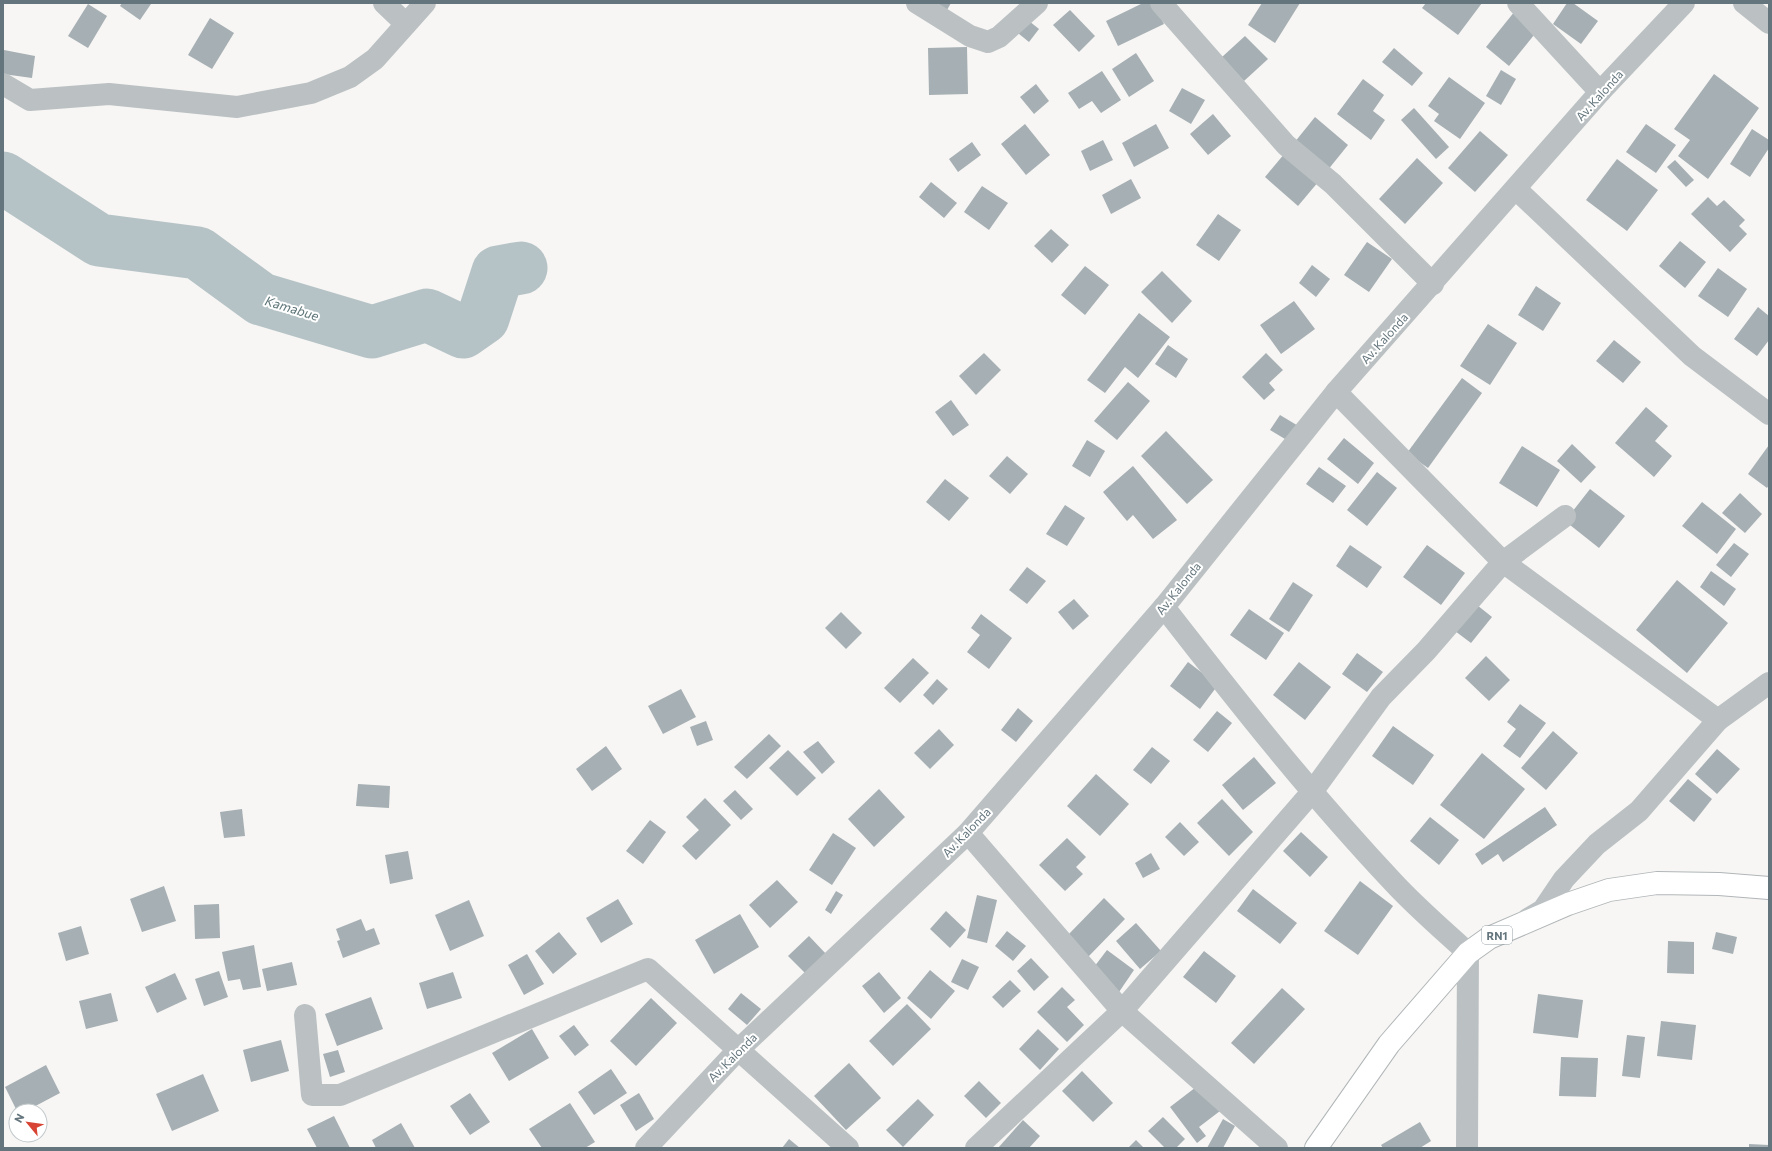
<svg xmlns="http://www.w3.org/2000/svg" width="1772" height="1151" viewBox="0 0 1772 1151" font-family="Commissioner,sans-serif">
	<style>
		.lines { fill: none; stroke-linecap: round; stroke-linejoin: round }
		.river { stroke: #b6c3c6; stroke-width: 53 }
		.building { fill: #a6afb3 }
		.highway-casing { stroke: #b1b6b8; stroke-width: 24 }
		.minor { stroke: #bbc1c3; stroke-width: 22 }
		.highway { stroke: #fff; stroke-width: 22 }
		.labels { text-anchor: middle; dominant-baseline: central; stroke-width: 4; stroke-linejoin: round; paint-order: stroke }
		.shield { fill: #fff; stroke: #929ea4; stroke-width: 1 }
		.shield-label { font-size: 11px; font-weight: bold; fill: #64757d }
		.street-label { font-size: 12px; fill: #64757d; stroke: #fff }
		.water-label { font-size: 13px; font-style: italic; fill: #5e7578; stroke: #fff }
	</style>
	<rect width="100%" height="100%" fill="#f7f6f4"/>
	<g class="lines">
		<path class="river" d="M 3,178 L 99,240 L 198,253 L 261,299 L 372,332 L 427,315 L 463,332 L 483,318 L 498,272 L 521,268"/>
	</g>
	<g class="building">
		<path d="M 122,3 L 150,3 L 151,4 L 140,20 L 120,6 Z"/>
		<path d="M 935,3 L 951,3 L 947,10 Z"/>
		<path d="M 1143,3 L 1154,3 L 1164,24 L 1118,46 L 1106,21 Z"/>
		<path d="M 1262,3 L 1300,3 L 1275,43 L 1248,25 Z"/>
		<path d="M 1426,3 L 1482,3 L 1458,35 L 1422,8 Z"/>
		<path d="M 1567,3 L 1573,3 L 1598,21 L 1581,44 L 1553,24 Z"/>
		<path d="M 88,4 L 107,16 L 88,48 L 68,36 Z"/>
		<path d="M 1070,10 L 1095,36 L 1079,52 L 1053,25 Z"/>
		<path d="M 1515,11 L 1538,30 L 1509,66 L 1486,47 Z"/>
		<path d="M 1024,17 L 1039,29 L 1029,42 L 1014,30 Z"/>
		<path d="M 210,18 L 234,33 L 212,69 L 188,55 Z"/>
		<path d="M 1245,36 L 1268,59 L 1244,81 L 1222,57 Z"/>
		<path d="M 967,47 L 968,94 L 929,95 L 928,48 Z"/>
		<path d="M 1394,48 L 1423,73 L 1412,86 L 1382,62 Z"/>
		<path d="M 4,50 L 35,56 L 32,78 L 3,74 Z"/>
		<path d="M 1136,53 L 1154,81 L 1129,97 L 1112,69 Z"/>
		<path d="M 1501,70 L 1516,79 L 1501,105 L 1486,96 Z"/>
		<path d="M 1102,71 L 1121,100 L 1101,113 L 1092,101 L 1079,109 L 1068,93 Z"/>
		<path d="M 1714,74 L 1759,108 L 1708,179 L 1678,156 L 1690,140 L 1674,129 Z"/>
		<path d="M 1449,77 L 1485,103 L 1460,139 L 1434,121 L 1439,114 L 1428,106 Z"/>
		<path d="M 1363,79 L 1384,95 L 1373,111 L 1385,120 L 1371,140 L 1337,114 Z"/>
		<path d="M 1036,84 L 1049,101 L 1034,114 L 1020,97 Z"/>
		<path d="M 1182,88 L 1205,100 L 1191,124 L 1169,111 Z"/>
		<path d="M 1414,108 L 1449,147 L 1436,159 L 1401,120 Z"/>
		<path d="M 1213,114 L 1231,136 L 1208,155 L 1190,134 Z"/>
		<path d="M 1315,117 L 1348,145 L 1327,171 L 1294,143 Z"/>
		<path d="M 1025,124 L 1050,155 L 1026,175 L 1001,144 Z"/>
		<path d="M 1156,124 L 1169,148 L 1134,167 L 1122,143 Z"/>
		<path d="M 1646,124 L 1676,145 L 1656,173 L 1626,152 Z"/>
		<path d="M 1752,129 L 1769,140 L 1769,148 L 1750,177 L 1730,164 Z"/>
		<path d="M 1480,131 L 1508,155 L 1475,192 L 1448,168 Z"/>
		<path d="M 1103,140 L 1113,160 L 1090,171 L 1081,151 Z"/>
		<path d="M 972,142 L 981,155 L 958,172 L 949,159 Z"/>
		<path d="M 1285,153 L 1319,181 L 1298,206 L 1265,177 Z"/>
		<path d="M 1417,158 L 1443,183 L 1405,224 L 1379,199 Z"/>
		<path d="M 1617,159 L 1658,190 L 1627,231 L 1586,200 Z"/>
		<path d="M 1675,160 L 1694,180 L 1686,187 L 1667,167 Z"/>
		<path d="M 1131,179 L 1141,198 L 1111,214 L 1102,195 Z"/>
		<path d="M 931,182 L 957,203 L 944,218 L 919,197 Z"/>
		<path d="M 982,186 L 1008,203 L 989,230 L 964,212 Z"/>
		<path d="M 1708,197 L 1717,206 L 1724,200 L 1745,220 L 1739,226 L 1747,234 L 1730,252 L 1691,214 Z"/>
		<path d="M 1218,214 L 1241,230 L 1219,261 L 1196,245 Z"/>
		<path d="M 1051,229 L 1069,245 L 1052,263 L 1034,246 Z"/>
		<path d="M 1680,241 L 1706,262 L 1685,288 L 1659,266 Z"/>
		<path d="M 1367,242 L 1392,259 L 1369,292 L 1344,275 Z"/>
		<path d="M 1312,265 L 1330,279 L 1316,297 L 1299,283 Z"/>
		<path d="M 1085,266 L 1109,285 L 1085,315 L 1061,295 Z"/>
		<path d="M 1718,268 L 1747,289 L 1728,317 L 1698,296 Z"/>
		<path d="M 1162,271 L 1192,301 L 1172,323 L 1141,292 Z"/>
		<path d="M 1536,286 L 1561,303 L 1543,331 L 1518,315 Z"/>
		<path d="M 1294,301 L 1315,329 L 1281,354 L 1260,325 Z"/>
		<path d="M 1758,307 L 1769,316 L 1769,340 L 1757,356 L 1734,339 Z"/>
		<path d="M 1139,313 L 1170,337 L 1138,378 L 1125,367 L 1105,393 L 1087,380 Z"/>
		<path d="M 1488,324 L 1517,343 L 1490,385 L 1460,366 Z"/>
		<path d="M 1614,340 L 1641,362 L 1623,383 L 1596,361 Z"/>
		<path d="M 1168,345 L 1188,359 L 1176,378 L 1155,364 Z"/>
		<path d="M 984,353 L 1001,370 L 976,395 L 959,376 Z"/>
		<path d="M 1266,353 L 1283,370 L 1269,383 L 1275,390 L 1264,400 L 1242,377 Z"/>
		<path d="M 1462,378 L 1482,393 L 1428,468 L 1407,453 Z"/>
		<path d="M 1128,382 L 1150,401 L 1117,440 L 1094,421 Z"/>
		<path d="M 951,400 L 969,425 L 953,436 L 935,412 Z"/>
		<path d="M 1646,407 L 1668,426 L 1655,441 L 1672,456 L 1654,477 L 1615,443 Z"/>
		<path d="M 1280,415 L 1300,427 L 1290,442 L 1270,430 Z"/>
		<path d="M 1166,431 L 1213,480 L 1187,504 L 1141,456 Z"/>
		<path d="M 1344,438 L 1374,463 L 1358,484 L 1327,459 Z"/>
		<path d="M 1087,440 L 1105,451 L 1090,477 L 1072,466 Z"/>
		<path d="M 1572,444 L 1596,467 L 1581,483 L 1557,461 Z"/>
		<path d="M 1769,445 L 1769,485 L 1767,488 L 1748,474 Z"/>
		<path d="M 1522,446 L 1560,470 L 1537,507 L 1499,483 Z"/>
		<path d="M 1007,456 L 1028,474 L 1010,494 L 989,476 Z"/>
		<path d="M 1133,466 L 1177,520 L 1153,539 L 1133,515 L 1127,521 L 1103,492 Z"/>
		<path d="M 1319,467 L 1346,486 L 1333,503 L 1306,484 Z"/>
		<path d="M 1377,472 L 1397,488 L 1367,526 L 1347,510 Z"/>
		<path d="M 945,479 L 969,498 L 949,521 L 926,502 Z"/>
		<path d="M 1590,489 L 1625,516 L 1599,548 L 1565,521 Z"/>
		<path d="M 1740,493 L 1762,514 L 1745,533 L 1722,513 Z"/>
		<path d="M 1702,502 L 1736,529 L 1717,554 L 1682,526 Z"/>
		<path d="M 1065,505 L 1085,518 L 1067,546 L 1046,534 Z"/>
		<path d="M 1734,543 L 1749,554 L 1731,577 L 1716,565 Z"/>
		<path d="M 1350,545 L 1382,567 L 1367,588 L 1336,566 Z"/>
		<path d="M 1427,545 L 1465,573 L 1441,605 L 1403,577 Z"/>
		<path d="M 1027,567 L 1046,581 L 1027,604 L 1009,590 Z"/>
		<path d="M 1711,571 L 1736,589 L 1724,606 L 1700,587 Z"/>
		<path d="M 1677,580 L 1728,623 L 1687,673 L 1636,630 Z"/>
		<path d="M 1293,582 L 1313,595 L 1289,632 L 1269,619 Z"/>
		<path d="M 1074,599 L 1089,616 L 1073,630 L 1058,612 Z"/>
		<path d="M 1472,601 L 1492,617 L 1471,643 L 1451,628 Z"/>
		<path d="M 1249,609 L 1284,633 L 1266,660 L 1230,635 Z"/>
		<path d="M 841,612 L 862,633 L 846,649 L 825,628 Z"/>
		<path d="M 981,614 L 1012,638 L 989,669 L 967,652 L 980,635 L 971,628 Z"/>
		<path d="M 1357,653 L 1383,672 L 1367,692 L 1342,674 Z"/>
		<path d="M 1486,656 L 1510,680 L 1489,701 L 1465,678 Z"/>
		<path d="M 913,658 L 929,673 L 900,703 L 884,688 Z"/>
		<path d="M 1188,662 L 1218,685 L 1200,709 L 1170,686 Z"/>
		<path d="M 1299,662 L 1331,687 L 1305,720 L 1273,695 Z"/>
		<path d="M 937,679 L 948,689 L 933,705 L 923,695 Z"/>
		<path d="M 681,689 L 696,717 L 663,734 L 648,706 Z"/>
		<path d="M 1520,704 L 1546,723 L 1520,758 L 1503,746 L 1516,729 L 1507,722 Z"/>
		<path d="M 1018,708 L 1033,721 L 1016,742 L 1001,730 Z"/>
		<path d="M 1217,711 L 1232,723 L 1208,752 L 1193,740 Z"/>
		<path d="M 706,721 L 713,740 L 697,746 L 690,727 Z"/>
		<path d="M 1393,726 L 1434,755 L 1413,785 L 1372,756 Z"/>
		<path d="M 939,729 L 954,745 L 930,769 L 914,753 Z"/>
		<path d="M 1553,731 L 1578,753 L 1546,790 L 1521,768 Z"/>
		<path d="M 769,734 L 781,746 L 747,779 L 734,767 Z"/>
		<path d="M 818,741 L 835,762 L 822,774 L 803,752 Z"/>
		<path d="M 606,746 L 622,769 L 592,791 L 576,769 Z"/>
		<path d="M 1152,747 L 1170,761 L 1151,784 L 1133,770 Z"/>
		<path d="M 1717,749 L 1740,769 L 1717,794 L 1695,774 Z"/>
		<path d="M 788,750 L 816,778 L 797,796 L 769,768 Z"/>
		<path d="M 1482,753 L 1525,789 L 1484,839 L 1440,805 Z"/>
		<path d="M 1254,757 L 1276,783 L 1243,810 L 1222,785 Z"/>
		<path d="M 1096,774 L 1129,804 L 1100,836 L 1067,806 Z"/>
		<path d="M 1688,779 L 1712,799 L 1694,822 L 1669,801 Z"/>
		<path d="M 358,784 L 390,786 L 389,808 L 356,806 Z"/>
		<path d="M 879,789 L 905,817 L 874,847 L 848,819 Z"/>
		<path d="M 735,790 L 753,809 L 741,820 L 723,801 Z"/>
		<path d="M 705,798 L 731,825 L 696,860 L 682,846 L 699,830 L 686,817 Z"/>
		<path d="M 1222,799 L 1253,832 L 1229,856 L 1197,823 Z"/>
		<path d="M 1545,807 L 1557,825 L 1503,862 L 1498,854 L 1482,865 L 1475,854 Z"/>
		<path d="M 242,809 L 245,836 L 224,838 L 220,812 Z"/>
		<path d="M 1430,817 L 1459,840 L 1439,865 L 1410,841 Z"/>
		<path d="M 650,820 L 666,832 L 643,864 L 626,851 Z"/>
		<path d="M 1180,822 L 1199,842 L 1184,856 L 1165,837 Z"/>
		<path d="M 1301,832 L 1328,857 L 1310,877 L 1283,851 Z"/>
		<path d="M 833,833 L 856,848 L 832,885 L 809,870 Z"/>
		<path d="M 1067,838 L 1086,857 L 1076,867 L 1083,874 L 1065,891 L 1039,865 Z"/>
		<path d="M 408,851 L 413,879 L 390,884 L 385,855 Z"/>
		<path d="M 1151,853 L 1160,869 L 1143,878 L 1135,863 Z"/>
		<path d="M 777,880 L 798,902 L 770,928 L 749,905 Z"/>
		<path d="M 1360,881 L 1393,906 L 1358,955 L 1324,931 Z"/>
		<path d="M 164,886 L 176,921 L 142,932 L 130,899 Z"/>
		<path d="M 1253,889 L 1297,923 L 1280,944 L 1237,911 Z"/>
		<path d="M 836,891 L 843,895 L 831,914 L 825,910 Z"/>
		<path d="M 977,895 L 997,900 L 987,943 L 967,938 Z"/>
		<path d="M 1104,898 L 1125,919 L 1088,957 L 1067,936 Z"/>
		<path d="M 618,899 L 633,924 L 601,943 L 586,918 Z"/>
		<path d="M 469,900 L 484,936 L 450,951 L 435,915 Z"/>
		<path d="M 219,904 L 220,938 L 195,939 L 194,905 Z"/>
		<path d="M 946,911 L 966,930 L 950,948 L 930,929 Z"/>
		<path d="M 740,914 L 759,947 L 714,974 L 695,940 Z"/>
		<path d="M 361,919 L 366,931 L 374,928 L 380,944 L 343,958 L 337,941 L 340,940 L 336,929 Z"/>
		<path d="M 1136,923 L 1161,951 L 1140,969 L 1116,941 Z"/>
		<path d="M 81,926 L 89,954 L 66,961 L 58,933 Z"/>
		<path d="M 1007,931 L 1026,946 L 1013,961 L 995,946 Z"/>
		<path d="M 559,932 L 577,954 L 553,974 L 535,951 Z"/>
		<path d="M 1716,932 L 1737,937 L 1733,954 L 1712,949 Z"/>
		<path d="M 809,936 L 827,955 L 807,975 L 788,956 Z"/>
		<path d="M 1668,941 L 1694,942 L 1694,974 L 1667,973 Z"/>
		<path d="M 254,945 L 261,987 L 243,990 L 240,979 L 228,981 L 222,952 Z"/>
		<path d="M 1107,950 L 1134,970 L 1119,992 L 1091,971 Z"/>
		<path d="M 1204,951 L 1236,976 L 1216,1003 L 1183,977 Z"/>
		<path d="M 527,954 L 544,984 L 524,995 L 508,965 Z"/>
		<path d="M 1031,958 L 1049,977 L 1034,991 L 1017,971 Z"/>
		<path d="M 962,959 L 979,967 L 968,990 L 951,982 Z"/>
		<path d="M 292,962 L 297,985 L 267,991 L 262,969 Z"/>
		<path d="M 930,970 L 955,991 L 931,1019 L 907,998 Z"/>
		<path d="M 219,971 L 228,997 L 204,1006 L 195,979 Z"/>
		<path d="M 453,972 L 462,998 L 427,1009 L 419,983 Z"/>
		<path d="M 879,972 L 901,998 L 884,1013 L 862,986 Z"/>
		<path d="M 175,973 L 187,999 L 157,1013 L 145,987 Z"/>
		<path d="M 1010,980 L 1021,991 L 1003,1008 L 992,997 Z"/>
		<path d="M 1062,987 L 1075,1000 L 1067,1007 L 1084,1025 L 1067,1042 L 1037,1012 Z"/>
		<path d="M 1282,988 L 1305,1009 L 1254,1064 L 1231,1043 Z"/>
		<path d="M 111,993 L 118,1021 L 86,1029 L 79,1001 Z"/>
		<path d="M 741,993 L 761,1009 L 747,1025 L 728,1009 Z"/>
		<path d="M 1538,994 L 1583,1000 L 1578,1038 L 1533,1033 Z"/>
		<path d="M 371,997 L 383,1029 L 337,1046 L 325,1014 Z"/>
		<path d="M 651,998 L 677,1023 L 636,1066 L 610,1041 Z"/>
		<path d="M 907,1004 L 931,1029 L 893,1066 L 869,1041 Z"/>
		<path d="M 1661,1021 L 1696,1025 L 1692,1060 L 1657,1056 Z"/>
		<path d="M 574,1025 L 589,1045 L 575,1056 L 559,1036 Z"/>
		<path d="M 532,1029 L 549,1058 L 509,1081 L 492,1053 Z"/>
		<path d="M 1038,1029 L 1059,1049 L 1040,1070 L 1019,1049 Z"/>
		<path d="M 1627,1035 L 1645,1037 L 1640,1078 L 1622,1076 Z"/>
		<path d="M 281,1040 L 289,1071 L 251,1082 L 243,1050 Z"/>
		<path d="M 338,1050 L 345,1072 L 330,1077 L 323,1054 Z"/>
		<path d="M 1561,1057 L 1598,1058 L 1596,1097 L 1559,1096 Z"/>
		<path d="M 849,1063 L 881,1098 L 846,1130 L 814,1096 Z"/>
		<path d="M 46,1065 L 60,1093 L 26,1111 L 17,1111 L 5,1087 Z"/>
		<path d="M 611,1069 L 627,1093 L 594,1115 L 578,1092 Z"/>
		<path d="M 1082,1071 L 1113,1103 L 1093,1122 L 1062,1091 Z"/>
		<path d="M 203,1074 L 219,1111 L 172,1131 L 156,1094 Z"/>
		<path d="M 979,1081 L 1001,1103 L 986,1118 L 964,1096 Z"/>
		<path d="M 1200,1084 L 1220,1111 L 1199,1127 L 1206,1136 L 1197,1143 L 1170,1107 Z"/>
		<path d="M 470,1093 L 490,1122 L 470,1135 L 450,1106 Z"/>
		<path d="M 639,1093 L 654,1119 L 636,1131 L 620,1105 Z"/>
		<path d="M 918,1099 L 934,1115 L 903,1147 L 886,1130 Z"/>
		<path d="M 570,1103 L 595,1142 L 585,1148 L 542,1148 L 529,1129 Z"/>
		<path d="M 334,1116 L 350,1148 L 317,1148 L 307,1129 Z"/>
		<path d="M 1163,1117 L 1185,1139 L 1176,1148 L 1165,1148 L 1148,1131 Z"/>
		<path d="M 1223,1119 L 1235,1126 L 1223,1148 L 1207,1148 Z"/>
		<path d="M 1023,1120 L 1040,1136 L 1029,1148 L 998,1148 Z"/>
		<path d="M 1420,1122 L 1431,1141 L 1420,1148 L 1383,1148 L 1381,1145 Z"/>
		<path d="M 401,1123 L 415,1148 L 376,1148 L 372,1140 Z"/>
		<path d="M 789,1139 L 800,1148 L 782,1148 Z"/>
		<path d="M 1136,1140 L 1144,1148 L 1128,1148 Z"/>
		<path d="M 1749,1144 L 1769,1145 L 1769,1148 L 1749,1148 Z"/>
	</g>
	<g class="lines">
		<defs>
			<path id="highway" d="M 1316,1148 L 1389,1044 L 1468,953 L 1489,938 L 1568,904 L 1609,890 L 1657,883 L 1719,884 L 1769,888"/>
		</defs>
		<use href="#highway" class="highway-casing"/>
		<g class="minor">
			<path d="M 384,3 L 406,24"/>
			<path d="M 917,3 L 970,36 L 988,42 L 999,37 L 1037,3"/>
			<path d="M 1161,3 L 1286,145 L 1333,184 L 1433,284"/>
			<path d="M 1518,3 L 1600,92"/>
			<path d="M 1744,3 L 1769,23"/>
			<path d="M 3,84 L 30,100 L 109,94 L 237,107 L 311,93 L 350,77 L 375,59 L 425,3"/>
			<path d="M 1516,189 L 1692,356 L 1769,414"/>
			<path d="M 1336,392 L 1503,562 L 1718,720"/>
			<path d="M 1164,607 C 1237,701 1311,795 1393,882 C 1416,907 1443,930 1468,953 L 1467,1148"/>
			<path d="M 968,833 L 1122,1011 L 1277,1148"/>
			<path d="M 1528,919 L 1543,910 L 1564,879 L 1597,844 L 1639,811 L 1718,720 L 1769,683"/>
			<path d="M 305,1015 L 312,1095 L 340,1095 L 648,969 L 848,1148"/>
			<path d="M 646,1148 L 738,1050 L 968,833 L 1164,607 L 1336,392 L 1600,92 L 1684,3"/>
			<path d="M 976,1148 L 1122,1011 L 1312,792 L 1381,697 L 1426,651 L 1503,562 L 1565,516"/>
		</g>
		<use href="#highway" class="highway"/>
	</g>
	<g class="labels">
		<rect class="shield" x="1482" y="926" width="30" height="18" rx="3"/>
		<g class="shield-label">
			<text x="1497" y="935">RN1</text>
		</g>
		<g class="street-label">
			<text transform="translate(1599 95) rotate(-48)">Av. Kalonda</text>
			<text transform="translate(1384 338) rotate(-48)">Av. Kalonda</text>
			<text transform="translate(1178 588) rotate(-51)">Av. Kalonda</text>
			<text transform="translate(966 832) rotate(-46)">Av. Kalonda</text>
			<text transform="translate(732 1057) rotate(-45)">Av. Kalonda</text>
		</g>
		<g class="water-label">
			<text transform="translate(292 308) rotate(17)">Kamabue</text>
		</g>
	</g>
	<rect width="1772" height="1151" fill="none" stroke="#64757d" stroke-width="8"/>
	<g transform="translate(28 1123) rotate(299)"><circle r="19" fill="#ffffff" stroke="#c1c8cb"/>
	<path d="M0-3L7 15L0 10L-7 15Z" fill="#d84433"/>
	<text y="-6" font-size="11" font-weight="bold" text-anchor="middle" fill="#64757d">N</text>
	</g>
</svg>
